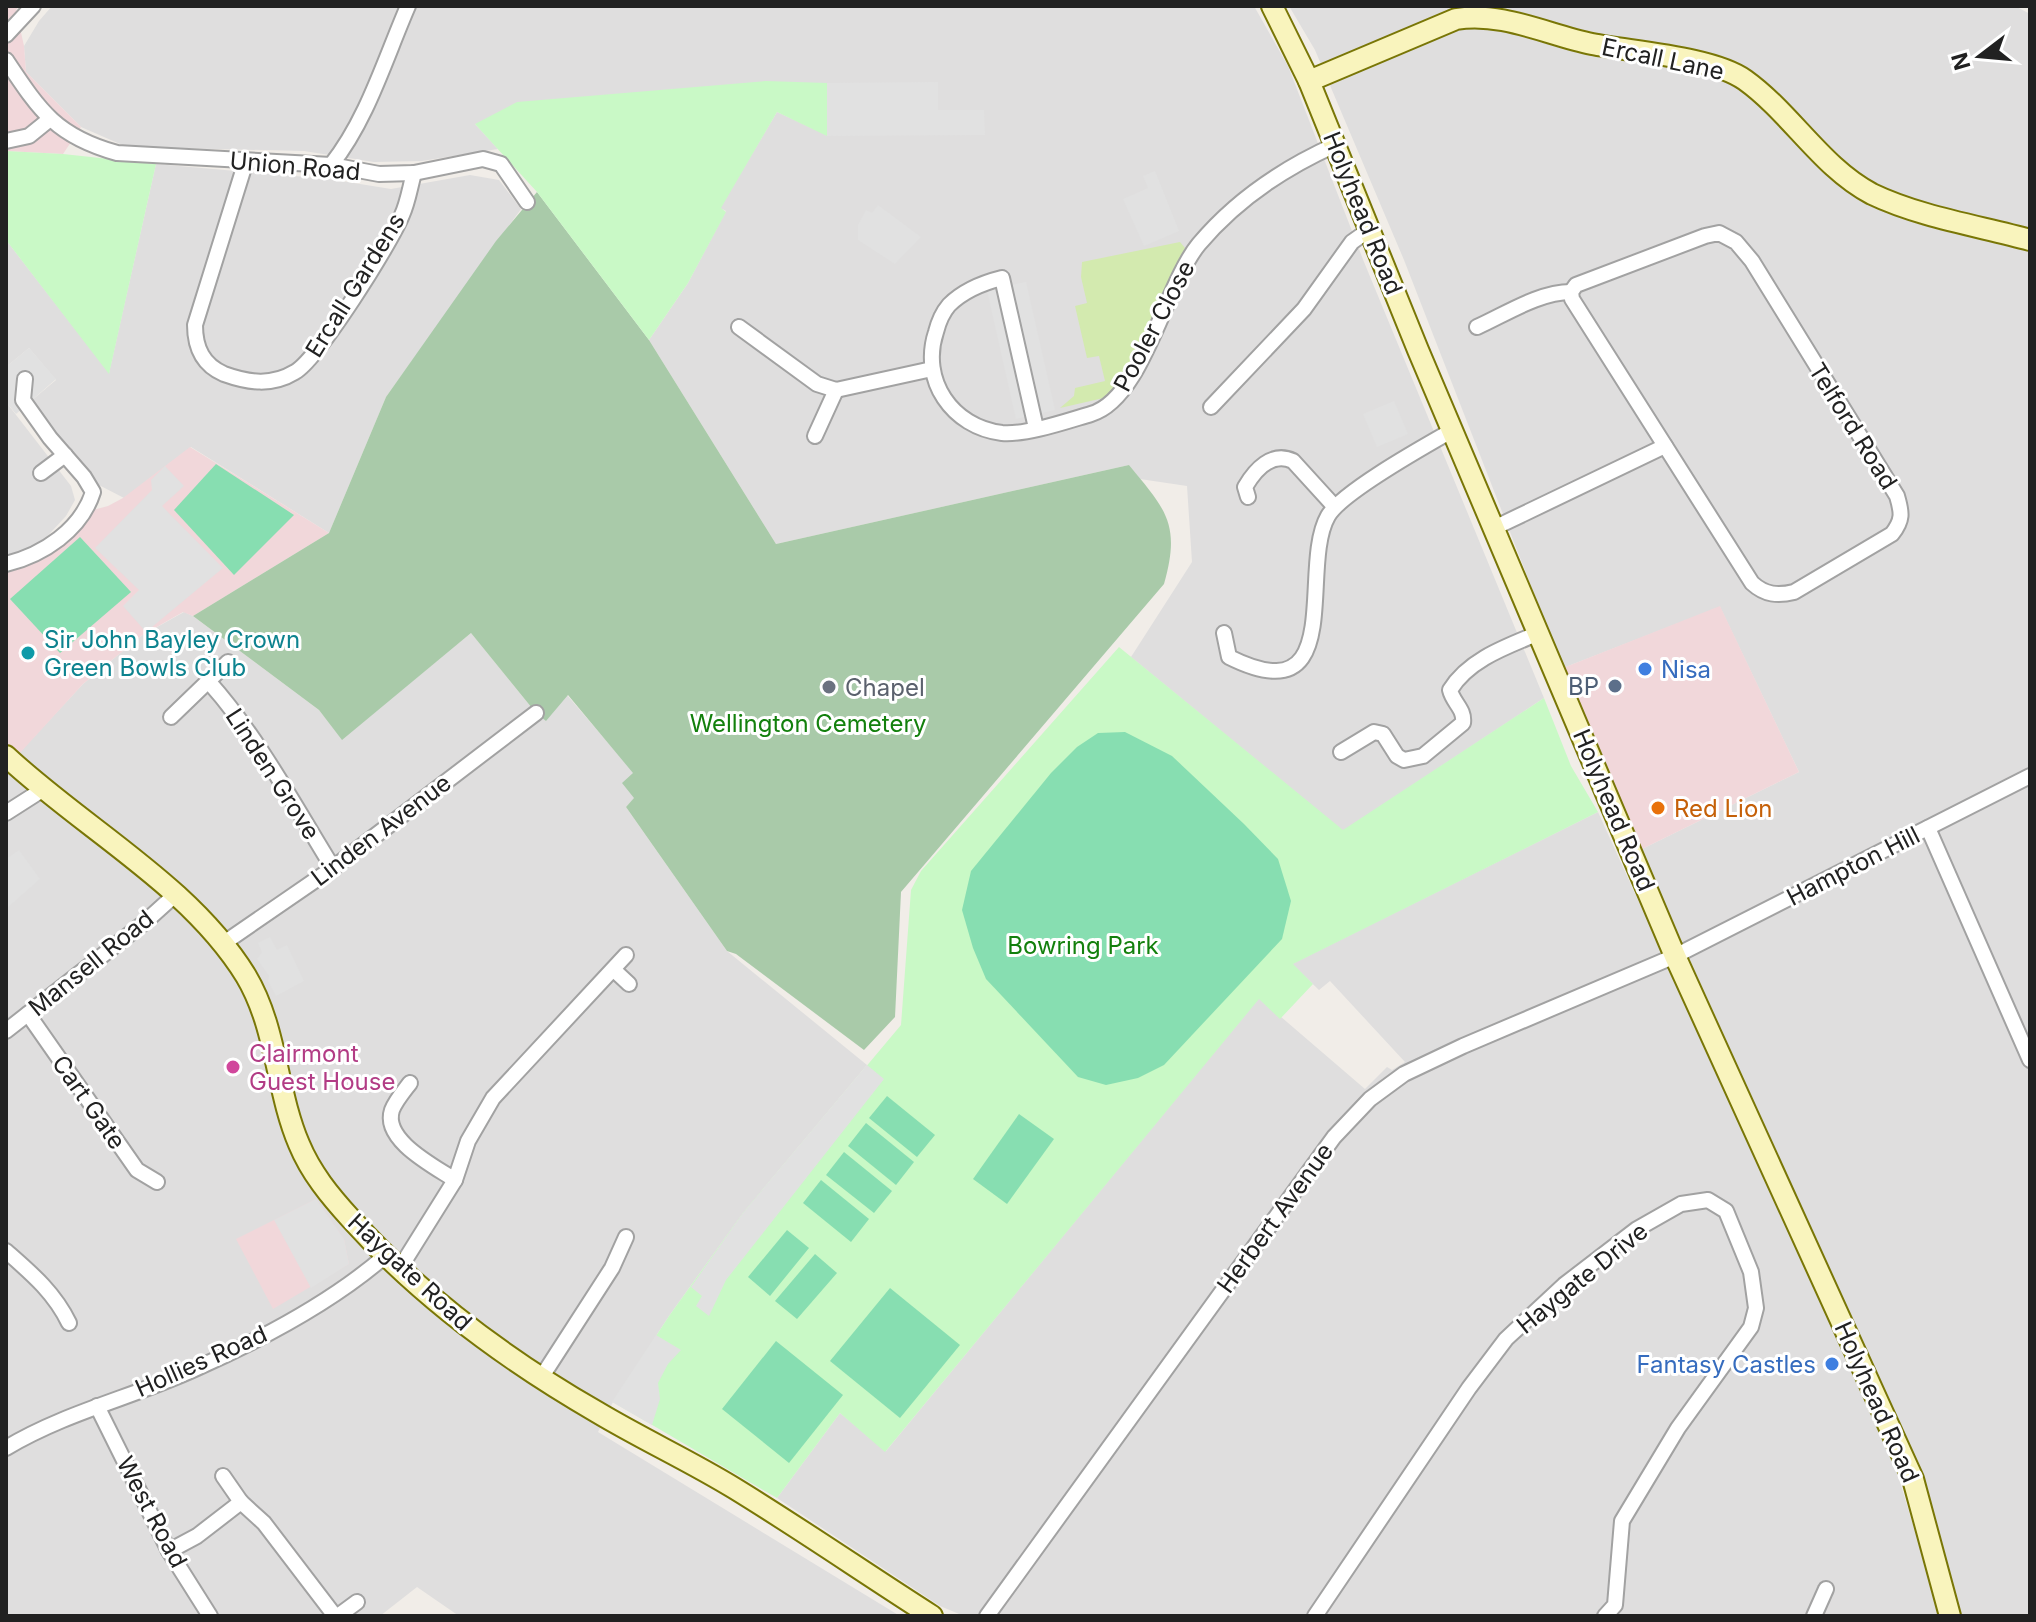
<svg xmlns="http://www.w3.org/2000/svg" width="2036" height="1622" viewBox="0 0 2036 1622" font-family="Inter,sans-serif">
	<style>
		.residential { fill: #dfdede }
		.commercial { fill: #f1d7da }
		.grass { fill: #d3eaaf }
		.cemetery { fill: #a9caa9 }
		.park { fill: #c9f9c6 }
		.pitch { fill: #87deb1 }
		.parking { fill: #e1e1e1 }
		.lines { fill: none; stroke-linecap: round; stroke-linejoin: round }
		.street-casing { stroke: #a2a2a2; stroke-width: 18 }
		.secondary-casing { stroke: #797606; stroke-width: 24 }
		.street { stroke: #fff; stroke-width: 14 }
		.secondary { stroke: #f9f4bd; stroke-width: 20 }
		.culture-dot { fill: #0f9aa8; stroke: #fff; stroke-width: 3 }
		.shop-dot { fill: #3f7fe0; stroke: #fff; stroke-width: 3 }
		.service-dot { fill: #5c6f8a; stroke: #fff; stroke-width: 3 }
		.worship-dot { fill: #6b7280; stroke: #fff; stroke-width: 3 }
		.food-dot { fill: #e8710a; stroke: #fff; stroke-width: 3 }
		.hotel-dot { fill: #d1479c; stroke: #fff; stroke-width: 3 }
		.labels { text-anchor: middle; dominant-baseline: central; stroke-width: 6; stroke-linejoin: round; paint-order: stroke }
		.street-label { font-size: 24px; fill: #212121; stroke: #fff }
		.culture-label { font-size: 24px; fill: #0d838f; stroke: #fff; text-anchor: start }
		.shop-label { font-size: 24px; fill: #366cbe; stroke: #fff; text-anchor: start }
		.service-label { font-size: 24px; fill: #4e5e75; stroke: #fff; text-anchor: end }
		.worship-label { font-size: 24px; fill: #5b616d; stroke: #fff; text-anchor: start }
		.park-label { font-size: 24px; fill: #13800d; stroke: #fff }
		.food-label { font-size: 24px; fill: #c56008; stroke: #fff; text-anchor: start }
		.hotel-label { font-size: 24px; fill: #b23c85; stroke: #fff; text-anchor: start }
	</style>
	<rect width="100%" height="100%" fill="#f1ede8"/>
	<g class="residential">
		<path d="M 52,6 L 1254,6 L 1288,66 L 1364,262 L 1544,698 L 1343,831 L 1131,657 L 1192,562 L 1187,486 L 1140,479 L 1129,465 L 776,544 L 649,340 L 688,283 L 726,211 L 720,208 L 777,112 L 827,135 L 826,83 L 475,124 L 498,149 L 422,161 L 374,162 L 304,151 L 127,147 L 81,127 L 26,72 L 24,46 L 39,21 Z"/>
		<path d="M 1289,6 L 2015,6 L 2030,14 L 2030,1616 L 1957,1616 L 1927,1507 L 1787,1174 L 1640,850 L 1799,772 L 1720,607 L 1563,668 L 1404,260 L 1315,50 Z"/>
		<path d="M 156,164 L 329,179 L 391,189 L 470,175 L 499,180 L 521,209 L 386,397 L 329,533 L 191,447 L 124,498 L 95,483 L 31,401 L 56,380 L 29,348 L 6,367 L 6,240 L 109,373 Z"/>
		<path d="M 6,402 L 71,486 L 75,500 L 66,516 L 39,545 L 6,557 Z"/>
		<path d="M 184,612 L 193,616 L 319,710 L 342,739 L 471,633 L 536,713 L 546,720 L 567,695 L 634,773 L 634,799 L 626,807 L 727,951 L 867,1065 L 743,1213 L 669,1316 L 613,1402 L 598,1432 L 900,1616 L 459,1616 L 417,1587 L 380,1616 L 6,1616 L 6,767 L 83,684 L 141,636 Z"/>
		<path d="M 1598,812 L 1895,1466 L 1941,1616 L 964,1616 L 940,1606 L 777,1498 L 840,1413 L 886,1451 L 1259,998 L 1365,1089 L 1387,1067 L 1392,1070 L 1405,1062 L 1330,981 L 1319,990 L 1292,964 Z"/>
	</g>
	<g class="commercial">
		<path d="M 6,6 L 19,6 L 16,10 L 24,46 L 26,72 L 81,127 L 63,154 L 6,151 Z"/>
		<path d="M 190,447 L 329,533 L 193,616 L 183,612 L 141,636 L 83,684 L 19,754 L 6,742 L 6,572 L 30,565 L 65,541 L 93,510 L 108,506 L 123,498 Z"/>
		<path d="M 1720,606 L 1799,772 L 1640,850 L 1563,668 Z"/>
		<path d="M 316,1199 L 344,1239 L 349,1264 L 273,1309 L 236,1239 Z"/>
	</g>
	<path class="grass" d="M 1180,242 L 1185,248 L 1117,390 L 1108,397 L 1060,408 L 1074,396 L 1075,388 L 1105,381 L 1099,356 L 1087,358 L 1075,306 L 1087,303 L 1081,277 L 1082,262 Z"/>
	<path class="cemetery" d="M 537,192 L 649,340 L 776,544 L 1129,465 C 1166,510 1181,524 1164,584 L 901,892 L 895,1017 L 864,1050 L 736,954 L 727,951 L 626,807 L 634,798 L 622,783 L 633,773 L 568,695 L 546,721 L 536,713 L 471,633 L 342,740 L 319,710 L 193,616 L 329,533 L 386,397 L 496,241 Z"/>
	<g class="park">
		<path d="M 766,81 L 827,83 L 827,136 L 777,112 L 721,208 L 726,212 L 688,283 L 649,340 L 537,192 L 475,124 L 517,102 Z"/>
		<path d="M 6,151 L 63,154 L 156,164 L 109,374 L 6,240 Z"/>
		<path d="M 1119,647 L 1343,830 L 1544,698 L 1571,766 L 1598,812 L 1293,964 L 1313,984 L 1280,1019 L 1259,999 L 885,1452 L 840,1413 L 777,1498 L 613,1402 L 669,1316 L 743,1213 L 901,1025 L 911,890 L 921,871 Z"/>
	</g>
	<g class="pitch">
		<path d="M 216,464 L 294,515 L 234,575 L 174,510 Z"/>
		<path d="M 80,537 L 131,592 L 60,653 L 10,599 Z"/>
		<path d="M 1125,732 L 1172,756 L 1244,824 L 1278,859 L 1291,901 L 1282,939 L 1164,1065 L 1138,1078 L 1106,1085 L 1078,1077 L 986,979 L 973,948 L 962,910 L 971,871 L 1051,773 L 1077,747 L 1098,733 Z"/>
		<path d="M 887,1096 L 935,1135 L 917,1157 L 869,1118 Z"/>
		<path d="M 1019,1114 L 1054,1139 L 1007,1204 L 973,1179 Z"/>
		<path d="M 866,1123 L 914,1162 L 896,1185 L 848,1146 Z"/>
		<path d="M 844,1152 L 892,1191 L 874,1213 L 826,1175 Z"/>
		<path d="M 821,1180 L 869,1219 L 851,1242 L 803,1203 Z"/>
		<path d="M 787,1230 L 809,1248 L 770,1296 L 748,1277 Z"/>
		<path d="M 815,1254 L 837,1273 L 797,1319 L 775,1301 Z"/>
		<path d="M 890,1288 L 960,1345 L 900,1418 L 830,1361 Z"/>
		<path d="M 776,1341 L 843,1395 L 789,1463 L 722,1409 Z"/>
	</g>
	<g class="parking">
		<path d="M 938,82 L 938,110 L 984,110 L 985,135 L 827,136 L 827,83 Z"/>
		<path d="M 1155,171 L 1179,231 L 1144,246 L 1123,199 L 1148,188 L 1143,176 Z"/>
		<path d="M 878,205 L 921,237 L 895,264 L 858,240 L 858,225 L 866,210 L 872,213 Z"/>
		<path d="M 1026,282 L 1055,410 L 1016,419 L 987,290 Z"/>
		<path d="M 29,348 L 56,379 L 16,414 L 6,402 L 6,367 Z"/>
		<path d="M 1394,401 L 1408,434 L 1377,447 L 1363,414 Z"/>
		<path d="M 165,466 L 184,486 L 162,506 L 223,568 L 146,632 L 123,606 L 139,590 L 95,548 L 152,490 L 151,480 Z"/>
		<path d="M 19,850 L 40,879 L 6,909 L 6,859 Z"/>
		<path d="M 270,937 L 277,950 L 287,945 L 304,981 L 276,996 L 268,981 L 269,976 L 257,959 L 262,952 L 258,943 Z"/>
		<path d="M 867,1065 L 884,1079 L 726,1280 L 709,1316 L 696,1306 L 702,1296 L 691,1287 L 743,1213 Z"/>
		<path d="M 316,1199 L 344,1239 L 349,1264 L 311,1288 L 274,1220 Z"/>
		<path d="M 656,1335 L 681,1350 L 668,1364 L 658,1383 L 660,1399 L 652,1425 L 612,1402 Z"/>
	</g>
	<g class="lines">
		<defs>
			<g id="street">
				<path d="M 6,35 L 33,6"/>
				<path d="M 6,60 C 40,111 56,136 117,153 L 331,165 L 379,174 L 414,173 L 483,159 L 501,164 L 527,202"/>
				<path d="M 6,141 L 29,136 L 50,119"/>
				<path d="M 246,161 L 195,325 C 195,348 203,365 224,374 C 249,383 272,386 295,372 C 318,359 391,243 402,215 C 408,202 410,187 414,173"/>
				<path d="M 331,165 C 367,120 385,59 408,6"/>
				<path d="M 1719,233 L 1736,242 L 1752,261 L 1897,496 C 1902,513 1903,520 1892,534 L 1794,592 C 1778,596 1765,595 1752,583 L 1572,299 L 1571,292 L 1576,285 L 1705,236 Z"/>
				<path d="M 739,327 L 817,384 L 836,390 L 932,369"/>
				<path d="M 1477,327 C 1506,314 1539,292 1571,292"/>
				<path d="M 1211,407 L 1304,309 L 1352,242 L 1369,230"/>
				<path d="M 1036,428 L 1002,278 C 982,283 964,290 949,305 C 943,312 938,324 936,332 C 920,380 952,427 1002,433 C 1027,435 1067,421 1091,414 C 1143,399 1165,285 1199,244 C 1236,200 1284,168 1335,145"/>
				<path d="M 815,436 L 836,390"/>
				<path d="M 41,473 L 65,455"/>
				<path d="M 1248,497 L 1245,487 C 1255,470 1272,451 1293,461 L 1334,506"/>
				<path d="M 1494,528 L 1665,446"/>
				<path d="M 6,564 C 43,555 81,530 93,492 L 84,477 L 50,438 L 23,400 L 25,379"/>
				<path d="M 1224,633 L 1229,657 C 1349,717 1298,568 1328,516 C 1342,492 1425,446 1453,430"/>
				<path d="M 209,682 C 258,737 294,805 333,868"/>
				<path d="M 171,717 L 228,662"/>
				<path d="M 1341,752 L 1374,732 L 1383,734 L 1397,756 L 1404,760 L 1423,756 L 1463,723 C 1465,709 1453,703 1450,690 C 1469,659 1508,646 1539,633"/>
				<path d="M 6,813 L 42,790"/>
				<path d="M 1928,828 L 2030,1060"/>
				<path d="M 224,943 L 333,868 L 536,713"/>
				<path d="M 614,970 L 629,984"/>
				<path d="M 28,1014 L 137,1170 L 157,1182"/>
				<path d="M 6,1031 L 145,922 L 176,894"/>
				<path d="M 410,1083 C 404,1091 396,1100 392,1110 C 382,1140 434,1166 455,1180"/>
				<path d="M 6,1251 C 31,1273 54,1292 69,1323"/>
				<path d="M 400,1268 L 455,1180 L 468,1141 L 493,1098 L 626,955"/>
				<path d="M 541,1378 L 612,1268 L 626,1237"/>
				<path d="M 97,1406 L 169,1551 L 210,1616"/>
				<path d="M 6,1448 C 66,1412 134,1397 197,1368 C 262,1339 331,1303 385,1256"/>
				<path d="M 223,1476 L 241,1502"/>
				<path d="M 169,1551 L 197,1536 L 241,1502 L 264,1523 L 335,1616"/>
				<path d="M 338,1616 L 357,1602"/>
				<path d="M 987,1616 L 1334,1137 L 1370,1099 L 1404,1074 L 1463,1046 L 1675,956 L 2030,776"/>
				<path d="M 1315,1616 L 1469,1388 L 1506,1339 L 1564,1285 L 1637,1229 L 1681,1204 L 1708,1200 L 1726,1211 L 1751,1272 L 1756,1308 L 1751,1327 L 1678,1428 L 1622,1521 L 1615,1605 L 1605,1616"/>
				<path d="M 1814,1616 L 1826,1589"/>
			</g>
			<g id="secondary">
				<path d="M 1272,6 L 1309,81 L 1418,350 L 1675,956 L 1913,1479 L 1950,1616"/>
				<path d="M 1309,81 L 1456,19 C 1501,11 1548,35 1592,44 C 1633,52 1713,57 1745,80 C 1791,113 1822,168 1872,194 C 1920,217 1979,226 2030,240"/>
				<path d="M 6,756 C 84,829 190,885 246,976 C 277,1028 276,1090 299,1144 C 311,1173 330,1196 351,1219 C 421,1297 507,1360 597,1412 C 642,1439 690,1461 734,1488 C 801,1529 866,1574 932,1616"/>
			</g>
		</defs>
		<use href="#street" class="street-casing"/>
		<use href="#secondary" class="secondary-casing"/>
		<use href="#street" class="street"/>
		<use href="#secondary" class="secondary"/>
	</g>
	<circle class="culture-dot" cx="28" cy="653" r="8"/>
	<g class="shop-dot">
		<circle cx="1645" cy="669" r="8"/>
		<circle cx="1832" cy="1364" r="8"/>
	</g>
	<circle class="service-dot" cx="1615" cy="686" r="8"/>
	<circle class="worship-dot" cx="829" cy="687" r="8"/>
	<circle class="food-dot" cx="1658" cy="808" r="8"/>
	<circle class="hotel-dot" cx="233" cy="1067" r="8"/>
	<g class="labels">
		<g class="street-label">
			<text transform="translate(1663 59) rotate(12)">Ercall Lane</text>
			<text transform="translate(295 166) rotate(5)">Union Road</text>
			<text transform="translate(1363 213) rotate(68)">Holyhead Road</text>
			<text transform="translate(355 285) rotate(-58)">Ercall Gardens</text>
			<text transform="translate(1154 326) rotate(-62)">Pooler Close</text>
			<text transform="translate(1853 426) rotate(58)">Telford Road</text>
			<text transform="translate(273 774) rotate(57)">Linden Grove</text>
			<text transform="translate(1614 810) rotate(67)">Holyhead Road</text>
			<text transform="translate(381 830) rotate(-37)">Linden Avenue</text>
			<text transform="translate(1853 866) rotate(-27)">Hampton Hill</text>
			<text transform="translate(91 963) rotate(-39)">Mansell Road</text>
			<text transform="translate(89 1102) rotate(55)">Cart Gate</text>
			<text transform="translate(1275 1218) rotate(-54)">Herbert Avenue</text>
			<text transform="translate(410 1272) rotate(43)">Haygate Road</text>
			<text transform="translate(1582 1278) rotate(-39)">Haygate Drive</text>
			<text transform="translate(201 1361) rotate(-24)">Hollies Road</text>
			<text transform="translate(1877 1402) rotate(66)">Holyhead Road</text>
			<text transform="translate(152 1512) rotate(62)">West Road</text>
		</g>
		<g class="culture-label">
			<text x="44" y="639">Sir John Bayley Crown<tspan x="44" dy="28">Green Bowls Club</tspan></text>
		</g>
		<g class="shop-label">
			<text x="1661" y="669">Nisa</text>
			<text x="1816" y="1364" text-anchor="end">Fantasy Castles</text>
		</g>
		<g class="service-label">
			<text x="1599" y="686">BP</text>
		</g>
		<g class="worship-label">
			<text x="845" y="687">Chapel</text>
		</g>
		<g class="park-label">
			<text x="808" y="723">Wellington Cemetery</text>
			<text x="1083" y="945">Bowring Park</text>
		</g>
		<g class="food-label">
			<text x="1674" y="808">Red Lion</text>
		</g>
		<g class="hotel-label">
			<text x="249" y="1053">Clairmont<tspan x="249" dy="28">Guest House</tspan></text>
		</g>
	</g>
	<rect width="2036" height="1622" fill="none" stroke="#212121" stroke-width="16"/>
	<g transform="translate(1980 56) rotate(254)" stroke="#ffffff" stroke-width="6" paint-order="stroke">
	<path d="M0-6L14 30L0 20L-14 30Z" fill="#212121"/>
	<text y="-12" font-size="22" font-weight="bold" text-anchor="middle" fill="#212121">N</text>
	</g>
</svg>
